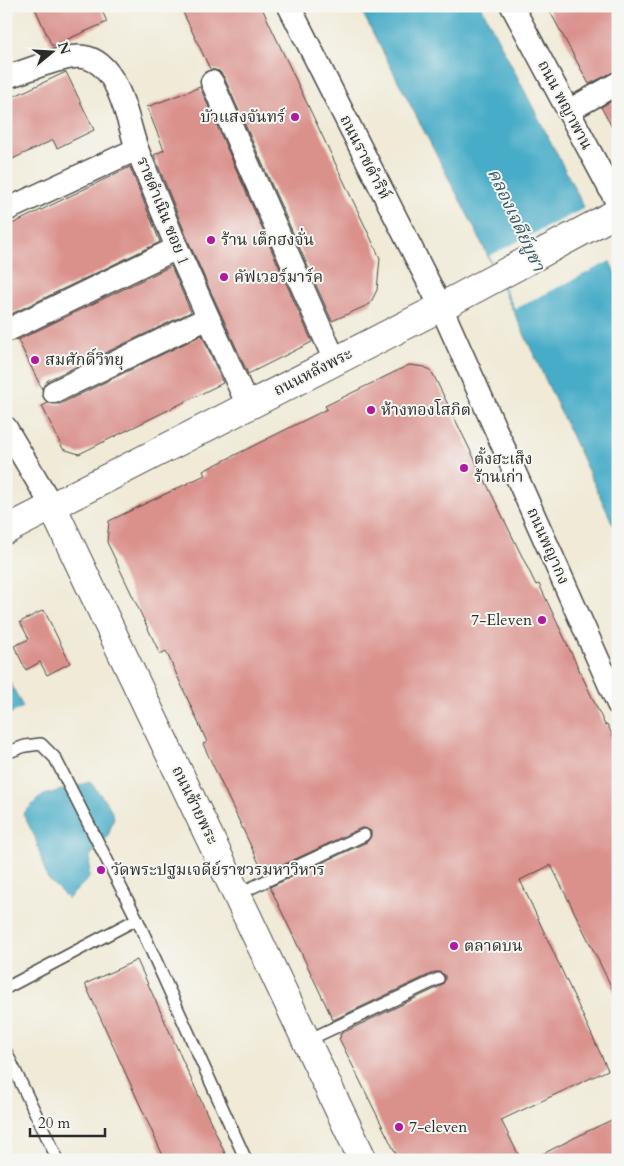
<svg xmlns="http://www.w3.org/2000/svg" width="624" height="1166" viewBox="0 0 624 1166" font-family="Cardo,'Noto Serif Thai',serif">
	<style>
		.water { fill: #47acc7; stroke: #396c79 }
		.pier { fill: #f0ead7 }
		.building { fill: #da908b }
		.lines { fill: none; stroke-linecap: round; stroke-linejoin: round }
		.service-casing { stroke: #494845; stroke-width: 14 }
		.minor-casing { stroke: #494845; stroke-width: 25 }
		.tertiary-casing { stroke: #494845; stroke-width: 30 }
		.secondary-casing { stroke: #494845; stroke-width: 30 }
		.service { stroke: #fff; stroke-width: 11 }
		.minor { stroke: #fff; stroke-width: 22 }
		.tertiary { stroke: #fff; stroke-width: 28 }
		.secondary { stroke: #fff; stroke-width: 28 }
		.poi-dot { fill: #b5179e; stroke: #f6f6f2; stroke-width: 2 }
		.labels { text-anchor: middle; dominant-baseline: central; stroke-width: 4; stroke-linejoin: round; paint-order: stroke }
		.street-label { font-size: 16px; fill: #2b2b2b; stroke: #f6f6f2 }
		.poi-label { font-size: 16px; fill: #2b2b2b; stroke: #f6f6f2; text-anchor: start }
		.water-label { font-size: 18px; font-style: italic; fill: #355862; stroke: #f6f6f2 }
	</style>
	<rect width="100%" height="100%" fill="#f6f6f2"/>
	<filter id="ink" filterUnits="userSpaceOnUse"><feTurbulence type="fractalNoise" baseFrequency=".02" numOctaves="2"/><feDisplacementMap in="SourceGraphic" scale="10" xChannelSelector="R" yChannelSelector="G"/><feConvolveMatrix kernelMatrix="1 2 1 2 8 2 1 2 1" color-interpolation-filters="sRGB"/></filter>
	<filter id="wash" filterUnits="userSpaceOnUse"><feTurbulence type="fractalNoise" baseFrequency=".0096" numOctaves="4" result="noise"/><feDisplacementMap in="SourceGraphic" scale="20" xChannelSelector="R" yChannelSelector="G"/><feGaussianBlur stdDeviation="1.12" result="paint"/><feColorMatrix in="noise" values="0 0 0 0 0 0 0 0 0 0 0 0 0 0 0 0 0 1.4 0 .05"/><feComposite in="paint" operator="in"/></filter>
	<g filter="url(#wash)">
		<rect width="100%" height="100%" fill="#f0ead7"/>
		<g class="water">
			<path d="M 359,6 L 481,6 L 581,201 L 618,279 L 618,535 L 476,231 Z"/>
			<path d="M 6,675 L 23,707 L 6,716 Z"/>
			<path d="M 90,782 L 108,804 L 114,817 L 108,836 L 90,856 L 89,878 L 68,899 L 47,878 L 35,837 L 23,814 L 41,796 Z"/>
		</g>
		<path class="pier" d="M 587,207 L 612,260 L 515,309 L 489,256 Z"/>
		<g id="blocks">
			<g class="building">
				<path d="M 34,6 L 100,6 L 107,22 L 52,46 Z"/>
				<path d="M 180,6 L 261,6 L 380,258 L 377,290 L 370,304 L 332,321 L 224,77 L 219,71 L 210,69 Z"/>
				<path d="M 547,6 L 618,6 L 618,70 L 589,84 Z"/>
				<path d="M 66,72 L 94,130 L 57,148 L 53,140 L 6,162 L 6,100 Z"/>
				<path d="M 200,87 L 312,342 L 248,374 L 189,243 L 154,155 L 164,150 L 147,107 Z"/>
				<path d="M 618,98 L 618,138 L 601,107 Z"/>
				<path d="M 130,167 L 160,242 L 7,316 L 6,227 Z"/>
				<path d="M 171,266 L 191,312 L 48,380 L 42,389 L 18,340 Z"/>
				<path d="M 202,335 L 223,383 L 79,454 L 63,449 L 42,406 L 48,403 L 60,404 Z"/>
				<path d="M 409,365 L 425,367 L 433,374 L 536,585 L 539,584 L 605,725 L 607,724 L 618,746 L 618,1000 L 551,865 L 520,880 L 608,1070 L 501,1120 L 521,1160 L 399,1160 L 339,1038 L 341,1037 L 340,1034 L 441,986 L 445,980 L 445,975 L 439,972 L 435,972 L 333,1020 L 270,887 L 367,842 L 371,836 L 371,831 L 365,828 L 361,828 L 264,874 L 203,744 L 207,742 L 166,651 L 160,654 L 107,542 L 109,521 L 205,475 L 203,471 L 327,409 L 325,406 Z"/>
				<path d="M 44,610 L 70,663 L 47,675 L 40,662 L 26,670 L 14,646 L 29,639 L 20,622 Z"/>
				<path d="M 137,960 L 228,1160 L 165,1160 L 85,984 Z"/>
				<path d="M 618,1117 L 618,1160 L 531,1160 L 588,1131 Z"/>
			</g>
		</g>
	</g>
	<g filter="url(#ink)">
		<use href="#blocks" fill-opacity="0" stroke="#494845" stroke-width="1"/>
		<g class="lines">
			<defs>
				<g id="service">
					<path d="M 6,753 L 25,746 L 41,744 L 55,758 L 137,919 L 246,1160"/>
					<path d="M 238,894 L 364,835"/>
					<path d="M 6,988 L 137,919"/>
					<path d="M 306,1041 L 438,979"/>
					<path d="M 6,1052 L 58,1160"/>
				</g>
				<g id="minor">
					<path d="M 289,6 L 441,307 L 618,704"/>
					<path d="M 512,6 L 618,204"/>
					<path d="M 6,77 C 27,71 51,60 73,57 C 117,51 126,117 137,149"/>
					<path d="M 212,82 L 335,361"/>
					<path d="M 568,111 L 618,83"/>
					<path d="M 6,210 L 137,149 L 177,248 L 248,406"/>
					<path d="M 6,331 L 177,248"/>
					<path d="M 54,392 L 208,318"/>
					<path d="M 6,428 L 52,506"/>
				</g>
				<path id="tertiary" d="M 52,506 L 363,1160"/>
				<path id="secondary" d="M 6,530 L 441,307 L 618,212"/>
			</defs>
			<use href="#service" class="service-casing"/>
			<use href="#minor" class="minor-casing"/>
			<use href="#tertiary" class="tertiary-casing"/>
			<use href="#secondary" class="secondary-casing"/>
			<use href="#service" class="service"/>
			<use href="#minor" class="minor"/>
			<use href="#tertiary" class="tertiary"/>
			<use href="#secondary" class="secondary"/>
		</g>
	</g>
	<g class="poi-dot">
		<circle cx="295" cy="117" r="5"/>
		<circle cx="211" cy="240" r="5"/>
		<circle cx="224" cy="277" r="5"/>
		<circle cx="35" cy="360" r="5"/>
		<circle cx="371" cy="410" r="5"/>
		<circle cx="464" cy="468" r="5"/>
		<circle cx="542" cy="620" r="5"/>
		<circle cx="101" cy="870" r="5"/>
		<circle cx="454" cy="946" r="5"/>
		<circle cx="399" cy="1127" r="5"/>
	</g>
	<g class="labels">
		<g class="street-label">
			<text transform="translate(565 105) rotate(62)">ถนน พญาพาน</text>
			<text transform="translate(365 157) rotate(63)">ถนนราชดำริห์</text>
			<text transform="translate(163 211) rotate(68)">ราชดำเนิน ซอย 1</text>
			<text transform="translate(313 372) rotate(-27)">ถนนหลังพระ</text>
			<text transform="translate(548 546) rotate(66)">ถนนพญากง</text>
			<text transform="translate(195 805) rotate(64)">ถนนซ้ายพระ</text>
		</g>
		<g class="poi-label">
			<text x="285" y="117" text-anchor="end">บัวแสงจันทร์</text>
			<text x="221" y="240">ร้าน เต็กฮงจั่น</text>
			<text x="234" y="277">คัฟเวอร์มาร์ค</text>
			<text x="45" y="360">สมศักดิ์วิทยุ</text>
			<text x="381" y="410">ห้างทองโสภิต</text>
			<text x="474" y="459">ตั้งฮะเส็ง<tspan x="474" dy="18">ร้านเก่า</tspan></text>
			<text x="532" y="620" text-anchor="end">7-Eleven</text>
			<text x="111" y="870">วัดพระปฐมเจดีย์ราชวรมหาวิหาร</text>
			<text x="464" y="946">ตลาดบน</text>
			<text x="409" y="1127">7-eleven</text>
		</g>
		<g class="water-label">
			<text transform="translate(516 220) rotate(65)">คลองเจดีย์บูชา</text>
		</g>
	</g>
	<rect width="624" height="1166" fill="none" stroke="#f6f6f2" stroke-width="25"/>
	<g transform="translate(52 52) rotate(72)" stroke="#f6f6f2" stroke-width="4" paint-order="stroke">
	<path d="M0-4L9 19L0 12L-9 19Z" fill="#2b2b2b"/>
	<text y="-8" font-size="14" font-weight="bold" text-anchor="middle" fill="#2b2b2b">N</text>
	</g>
	<path d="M30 1128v8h75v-8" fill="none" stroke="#2b2b2b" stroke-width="2.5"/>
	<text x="38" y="1128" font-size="15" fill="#2b2b2b" stroke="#f6f6f2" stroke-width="4" paint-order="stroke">20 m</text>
</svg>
